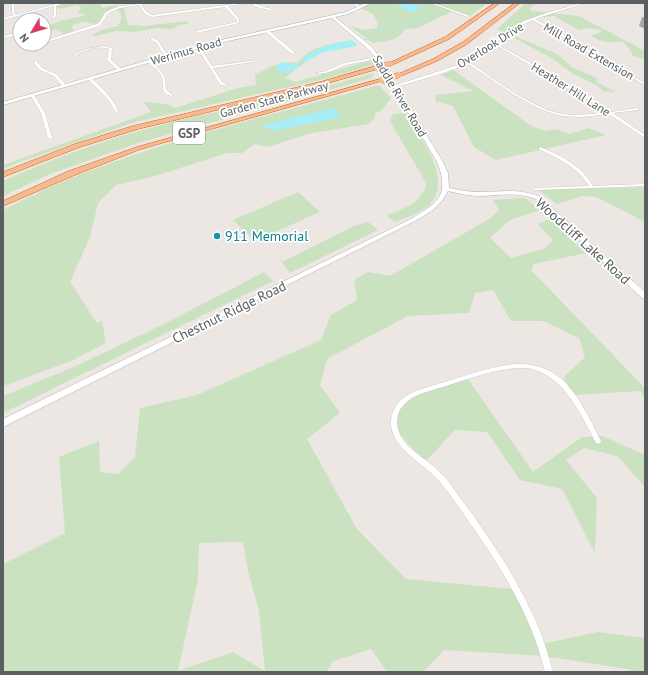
<svg xmlns="http://www.w3.org/2000/svg" width="648" height="675" viewBox="0 0 648 675" font-family="'PT Sans',sans-serif">
	<style>
		.green { fill: #cbe2c0; fill-rule: evenodd }
		.water { fill: #a6eef8 }
		.lines { fill: none; stroke-linecap: round; stroke-linejoin: round }
		.stream { stroke: #a6eef8; stroke-width: 1 }
		.street-casing { stroke: #aeb2b4; stroke-width: 0.5 }
		.secondary-casing { stroke: #adb2b4; stroke-width: 1 }
		.highway-casing { stroke: #dc5d12; stroke-width: 1 }
		.street { fill: #fff; fill-rule: evenodd }
		.secondary { fill: #fff; fill-rule: evenodd }
		.highway { fill: #f4bb91; fill-rule: evenodd }
		.highway-bridge-far1-casing { stroke: #dc5d12; stroke-width: 5.5; stroke-linecap: butt }
		.highway-bridge-casing { stroke: #dc5d12; stroke-width: 7; stroke-linecap: butt }
		.highway-bridge-far1 { stroke: #f4bb91; stroke-width: 5 }
		.highway-bridge { stroke: #f4bb91; stroke-width: 6 }
		.wall { fill: #aba7a5 }
		.culture-dot { fill: #0f9aa8; stroke: #fff; stroke-width: 1.5 }
		.labels { text-anchor: middle; dominant-baseline: central; stroke-width: 3.5; stroke-linejoin: round; paint-order: stroke }
		.far-street-label { font-size: 12px; fill: #5a6062; stroke: #fff }
		.shield { fill: #fff; stroke: #8c9091; stroke-width: 1 }
		.shield-label { font-size: 13px; font-weight: bold; fill: #5a6062 }
		.culture-label { font-size: 14px; fill: #0d838f; stroke: #fff; text-anchor: start }
		.street-label { font-size: 14px; fill: #5a6062; stroke: #fff }
	</style>
	<rect width="100%" height="100%" fill="#ece7e2"/>
	<g class="green">
		<path d="M 66,3 L 98,3 L 103,8 L 115,5 L 119,7 L 111,9 L 104,13 L 99,22 L 95,24 L 82,22 L 71,26 L 74,31 L 64,34 L 56,29 L 44,33 L 44,26 L 56,23 L 60,21 L 82,16 L 85,14 L 77,13 L 81,8 L 78,5 L 59,9 L 56,6 Z"/>
		<path d="M 369,3 L 487,3 L 470,16 L 453,11 L 418,28 L 405,29 C 399,41 385,41 372,43 L 350,26 L 364,30 L 377,28 L 378,23 L 373,14 L 360,8 Z"/>
		<path d="M 526,3 L 537,3 L 529,9 L 533,11 L 579,16 L 645,51 L 645,59 L 633,56 C 622,33 619,46 602,41 C 598,40 594,37 590,36 L 602,32 L 600,30 L 589,28 L 579,30 L 554,16 L 526,19 L 515,29 L 515,36 L 557,54 L 572,67 L 597,78 L 596,82 L 616,92 L 603,91 L 598,86 L 573,74 L 550,57 L 497,29 Z"/>
		<path d="M 124,8 L 128,25 L 143,26 L 187,21 L 189,24 L 180,25 L 172,29 L 157,28 L 135,32 L 116,31 L 95,36 L 92,35 L 102,30 L 118,26 L 122,17 L 117,9 Z"/>
		<path d="M 348,41 C 333,45 314,48 303,59 L 305,62 L 285,78 L 296,82 L 371,60 L 375,64 L 329,78 L 135,122 L 20,162 L 3,169 L 3,165 L 151,112 L 144,102 L 167,104 L 175,108 L 238,88 L 256,85 L 255,75 C 272,66 279,61 298,63 C 308,47 330,44 348,41 Z"/>
		<path d="M 453,70 L 530,125 L 544,131 L 556,129 L 570,134 L 588,128 L 606,135 L 496,160 L 474,147 L 453,106 L 435,101 L 436,95 L 473,91 L 441,75 Z"/>
		<path d="M 374,73 L 372,78 L 138,143 L 50,174 L 3,196 L 3,181 C 48,161 95,143 143,130 C 219,109 298,96 374,73 Z"/>
		<path d="M 379,85 L 391,98 L 381,111 L 374,114 L 376,116 L 369,124 L 312,133 L 267,147 L 255,144 L 242,153 L 227,153 L 152,177 L 116,185 L 98,203 L 90,237 L 70,282 L 97,323 L 102,321 L 106,343 L 71,361 L 3,386 L 3,210 C 22,201 41,191 60,183 C 161,140 274,115 379,85 Z"/>
		<path d="M 405,113 C 420,137 456,181 428,206 C 419,214 405,218 395,222 L 388,217 L 388,215 C 404,208 424,202 426,183 L 390,121 L 393,114 Z"/>
		<path d="M 645,187 L 645,222 L 596,197 L 582,196 L 557,204 L 539,190 Z"/>
		<path d="M 298,192 L 320,212 L 255,241 L 233,220 Z"/>
		<path d="M 519,198 L 527,199 L 540,210 L 510,220 L 490,238 L 511,258 L 543,249 L 553,241 L 538,224 L 549,219 L 586,253 L 534,264 L 531,270 L 645,388 L 645,398 L 640,391 L 574,395 L 563,378 L 585,357 L 579,338 L 543,321 L 511,321 L 493,290 L 475,293 L 469,313 L 408,316 L 327,359 L 320,385 L 340,413 L 307,439 L 357,529 L 406,579 L 512,589 L 541,644 L 598,632 L 645,638 L 645,672 L 634,672 L 628,669 L 543,656 L 444,650 L 423,672 L 387,672 L 371,649 L 333,661 L 327,672 L 3,672 L 3,564 L 65,533 L 59,457 L 99,441 L 100,472 L 118,474 L 135,457 L 140,408 L 197,395 L 321,340 L 331,315 L 357,300 L 354,280 L 368,272 L 390,276 L 489,219 L 499,210 L 493,200 ZM 243,542 L 248,571 L 259,611 L 265,671 L 233,652 L 178,671 L 198,579 L 199,543 Z"/>
		<path d="M 368,222 L 378,230 L 290,273 L 282,262 L 354,226 Z"/>
		<path d="M 264,272 L 273,281 L 3,413 L 3,396 L 76,366 L 168,322 Z"/>
		<path d="M 466,376 L 533,472 L 582,437 L 603,436 L 645,455 L 645,487 L 617,456 L 584,448 L 566,460 L 597,498 L 595,553 L 562,489 L 520,480 L 487,432 L 455,430 L 425,462 L 396,430 L 400,402 Z"/>
	</g>
	<g class="water">
		<path d="M 396,3 L 413,3 L 420,10 C 410,16 403,9 396,3 Z"/>
		<path d="M 352,40 L 358,45 L 353,47 L 324,52 L 305,62 L 303,59 C 314,48 337,42 352,40 Z"/>
		<path d="M 282,62 L 297,65 L 299,67 L 296,70 L 281,73 L 276,66 Z"/>
		<path d="M 334,108 L 340,117 L 272,131 L 263,125 Z"/>
	</g>
	<g class="lines">
		<g class="stream">
			<path d="M 363,40 L 371,38 L 378,30 L 383,28 L 411,23 L 426,16 L 428,10 L 419,3"/>
			<path d="M 297,65 L 304,59"/>
		</g>
		<defs>
			<g id="street">
				<path d="M 3,3 L 9,3 L 3,5 Z"/>
				<path d="M 12,3 L 14,3 L 14,12 L 16,15 L 55,4 L 65,3 L 56,6 L 56,15 L 54,19 L 52,18 L 54,15 L 54,6 L 3,20 L 3,18 L 14,15 L 12,12 Z"/>
				<path d="M 141,3 L 145,3 L 141,5 L 147,12 L 152,15 L 241,3 L 248,3 L 228,6 L 239,19 L 239,23 L 197,33 L 196,31 L 237,22 L 237,20 L 225,7 L 152,17 L 145,14 L 139,5 C 130,7 117,7 109,13 C 105,16 104,22 99,26 L 44,43 L 44,41 L 97,24 C 102,21 103,15 107,12 C 115,5 132,6 141,3 Z"/>
				<path d="M 251,3 L 254,3 L 258,5 L 275,10 L 274,11 L 256,7 Z"/>
				<path d="M 353,3 L 356,3 L 361,8 L 359,9 Z"/>
				<path d="M 430,3 L 433,3 L 470,16 L 468,17 Z"/>
				<path d="M 581,3 L 585,3 L 535,19 L 645,83 L 645,85 L 533,20 L 524,24 L 495,43 L 582,92 L 611,112 L 638,108 L 638,110 L 637,110 L 613,113 L 645,135 L 645,138 L 609,114 L 581,117 L 563,116 L 551,113 L 538,108 L 513,94 L 467,63 L 463,66 L 437,75 L 396,87 L 393,86 L 461,64 L 522,22 L 543,14 ZM 494,44 L 580,94 L 607,112 C 593,114 578,116 563,114 C 533,109 494,79 469,62 Z"/>
				<path d="M 266,30 L 268,30 L 294,52 L 294,54 L 292,54 L 266,32 Z"/>
				<path d="M 16,33 L 17,35 L 3,38 L 3,36 Z"/>
				<path d="M 151,38 C 160,40 159,43 164,50 C 165,52 167,54 169,55 L 169,57 L 167,57 L 161,51 L 157,43 L 151,40 Z"/>
				<path d="M 24,44 L 32,44 C 31,45 25,45 24,44 Z"/>
				<path d="M 103,46 L 112,48 L 111,60 L 121,69 L 121,71 L 119,71 L 107,60 L 109,49 C 98,45 85,50 75,56 L 73,55 L 86,49 Z"/>
				<path d="M 197,46 L 199,46 L 212,66 L 257,60 L 259,61 L 213,68 L 222,82 L 227,85 L 225,86 L 220,84 L 197,47 Z"/>
				<path d="M 378,57 L 379,57 L 379,59 C 368,61 357,62 347,65 C 337,67 327,76 316,73 L 326,71 L 344,63 Z"/>
				<path d="M 34,61 L 36,61 L 42,68 L 56,74 L 66,85 L 66,87 L 64,87 L 54,76 L 40,70 L 34,63 Z"/>
				<path d="M 149,61 L 151,61 C 155,65 160,69 163,74 C 168,82 162,90 172,94 L 172,96 C 158,94 166,83 161,75 C 158,70 153,66 149,63 Z"/>
				<path d="M 89,78 L 91,78 C 100,87 117,101 118,113 L 116,113 C 110,99 99,90 89,80 Z"/>
				<path d="M 32,95 L 34,95 L 45,113 L 52,138 L 51,139 L 48,138 L 41,113 L 31,96 Z"/>
				<path d="M 539,147 C 544,148 549,151 554,153 C 570,161 584,170 593,186 L 645,184 L 645,186 L 534,190 L 533,189 L 535,188 L 589,186 C 578,167 558,158 539,149 Z"/>
				<path d="M 514,364 C 522,364 529,364 536,366 C 570,373 586,412 600,439 L 601,441 L 600,443 L 598,444 L 596,443 C 585,422 574,398 556,382 C 548,375 537,369 526,368 C 499,367 471,378 446,386 C 437,389 429,391 420,394 C 404,401 392,413 399,432 C 404,447 422,456 433,466 C 439,470 443,476 448,481 C 455,491 462,501 470,511 C 496,547 520,584 538,626 C 544,641 549,656 553,672 L 545,672 C 541,657 537,643 531,629 C 515,589 491,553 467,519 C 458,506 450,494 440,482 C 424,463 389,448 391,420 C 392,412 396,404 402,399 C 413,390 428,387 441,383 C 465,376 489,367 514,364 Z"/>
			</g>
			<path id="secondary" d="M 366,3 L 371,3 L 348,14 L 335,17 L 372,47 L 380,58 L 443,162 L 448,173 L 449,188 C 459,190 470,192 480,192 C 501,192 520,188 540,197 L 645,292 L 645,299 L 642,298 L 536,199 C 518,192 501,195 483,196 C 471,196 460,194 448,191 C 441,206 428,214 413,222 L 3,427 L 3,419 L 409,220 C 436,204 451,196 437,162 L 376,58 L 368,49 L 332,18 L 210,45 L 3,105 L 3,102 L 208,43 L 346,12 Z"/>
			<g id="highway">
				<path d="M 495,3 L 500,3 L 449,39 L 392,65 L 387,64 L 445,37 Z"/>
				<path d="M 515,3 L 520,3 L 467,44 L 437,61 L 401,76 L 396,75 L 433,59 L 463,42 Z"/>
				<path d="M 376,66 L 379,68 L 378,69 L 321,85 L 138,129 L 80,147 L 3,177 L 3,172 L 75,144 L 133,126 L 320,82 Z"/>
				<path d="M 380,79 L 385,80 L 141,149 L 75,175 L 3,206 L 3,201 L 69,171 L 137,147 Z"/>
			</g>
		</defs>
		<use href="#street" class="street-casing"/>
		<use href="#secondary" class="secondary-casing"/>
		<use href="#highway" class="highway-casing"/>
		<use href="#street" class="street"/>
		<use href="#secondary" class="secondary"/>
		<use href="#highway" class="highway"/>
		<defs>
			<g id="highway-bridge-far1">
				<path d="M 376,68 L 390,64"/>
				<path d="M 386,79 L 399,75"/>
			</g>
			<path id="highway-bridge" d="M 382,80 L 390,78"/>
		</defs>
		<use href="#highway-bridge-far1" class="highway-bridge-far1-casing"/>
		<use href="#highway-bridge" class="highway-bridge-casing"/>
		<use href="#highway-bridge-far1" class="highway-bridge-far1"/>
		<use href="#highway-bridge" class="highway-bridge"/>
	</g>
	<path class="wall" d="M 642,17 L 645,17 L 645,29 L 639,26 Z"/>
	<circle class="culture-dot" cx="217" cy="236" r="4"/>
	<g class="labels">
		<g class="far-street-label">
			<text transform="translate(490 45) rotate(-32)">Overlook Drive</text>
			<text transform="translate(186 51) rotate(-16)">Werimus Road</text>
			<text transform="translate(589 51) rotate(30)">Mill Road Extension</text>
			<text transform="translate(571 89) rotate(32)">Heather Hill Lane</text>
			<text transform="translate(400 96) rotate(59)">Saddle River Road</text>
			<text transform="translate(274 99) rotate(-15)">Garden State Parkway</text>
		</g>
		<rect class="shield" x="173" y="122" width="32" height="22" rx="3"/>
		<g class="shield-label">
			<text x="189" y="133">GSP</text>
		</g>
		<g class="culture-label">
			<text x="225" y="236">911 Memorial</text>
		</g>
		<g class="street-label">
			<text transform="translate(583 241) rotate(42)">Woodcliff Lake Road</text>
			<text transform="translate(229 312) rotate(-26)">Chestnut Ridge Road</text>
		</g>
	</g>
	<rect width="648" height="675" fill="none" stroke="#5a6062" stroke-width="8"/>
	<g transform="translate(32 32) rotate(232)"><circle r="19" fill="#ffffff" stroke="#bdbfc0"/>
	<path d="M0-3L7 15L0 10L-7 15Z" fill="#da3a60"/>
	<text y="-6" font-size="11" font-weight="bold" text-anchor="middle" fill="#5a6062">N</text>
	</g>
</svg>
